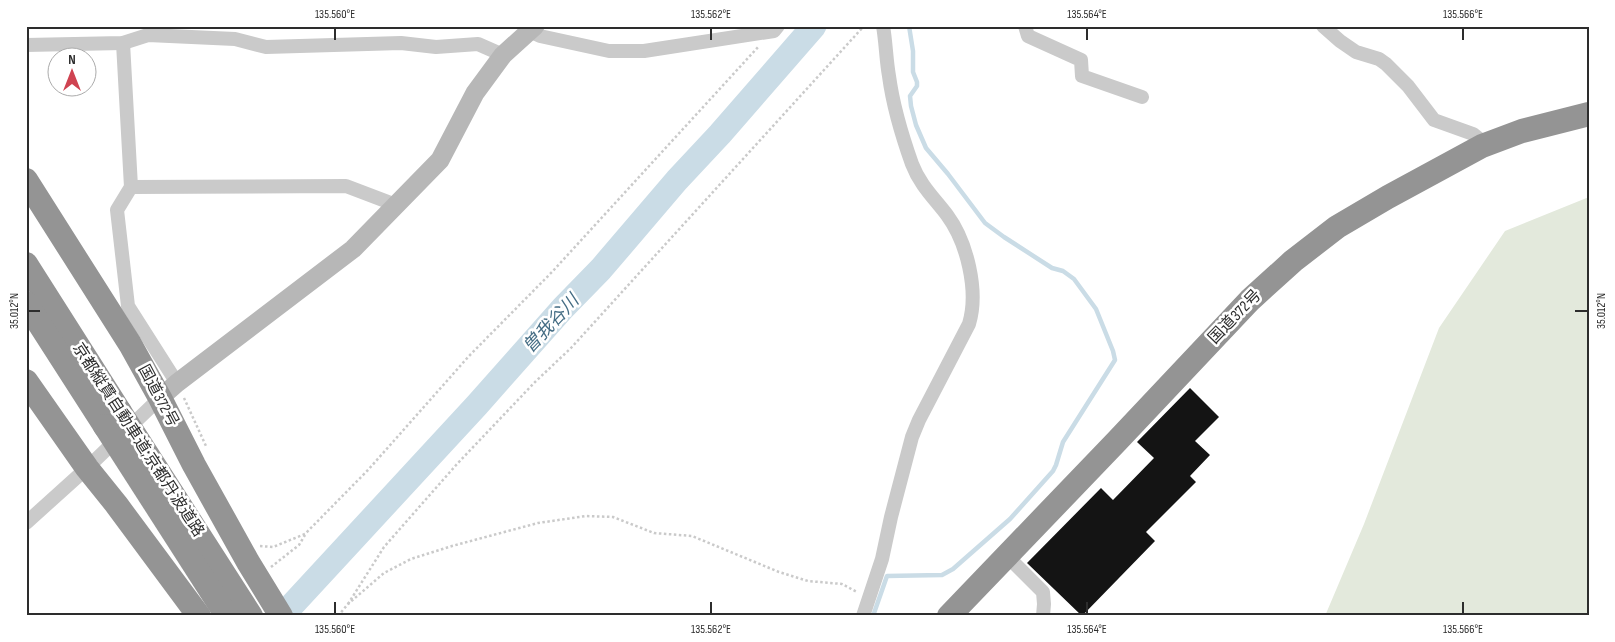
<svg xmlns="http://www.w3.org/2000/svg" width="1615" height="642" viewBox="0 0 1615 642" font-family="'Sofia Sans Condensed','Noto Sans JP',sans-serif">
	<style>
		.green { fill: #e3e9dc }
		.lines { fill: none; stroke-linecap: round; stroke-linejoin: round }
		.stream { stroke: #cadce6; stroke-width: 4.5 }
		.river { stroke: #cadce6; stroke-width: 25 }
		.building { fill: #141414 }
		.path { stroke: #cacaca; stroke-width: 2.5; stroke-dasharray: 2.5 2.5; stroke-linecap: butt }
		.street { stroke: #cacaca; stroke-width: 14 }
		.secondary { stroke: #b7b7b7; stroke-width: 19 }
		.highway { stroke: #949494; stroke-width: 24 }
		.highway-bridge { stroke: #949494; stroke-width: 24 }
		.ticks { fill: none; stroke: #2d2d2d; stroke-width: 2 }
		.labels { text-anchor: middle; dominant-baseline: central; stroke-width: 5; stroke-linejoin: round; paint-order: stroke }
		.street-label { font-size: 16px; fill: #2d2d2d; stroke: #fff }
		.water-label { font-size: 18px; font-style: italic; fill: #456d84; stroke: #fff }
		.neatline { fill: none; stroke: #2d2d2d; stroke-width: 2 }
		.ticks-label { font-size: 12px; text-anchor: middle; fill: #2d2d2d }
	</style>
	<rect width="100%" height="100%" fill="#fff"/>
	<path class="green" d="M 1589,197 L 1589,616 L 1325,616 L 1364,524 L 1439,328 L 1505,231 Z"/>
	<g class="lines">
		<path class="stream" d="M 873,616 L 887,576 L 942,575 L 953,569 L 1010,519 L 1053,471 L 1056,465 L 1063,442 L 1115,360 L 1113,351 L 1096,309 L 1074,279 L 1063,271 L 1052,268 L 1004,237 L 985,223 L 948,174 L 926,148 L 916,125 L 911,106 L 910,96 L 917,86 L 917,82 L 913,72 L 913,51 L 909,26"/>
		<path class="river" d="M 282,616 L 477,405 L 563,308 L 601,269 L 677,180 L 720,134 L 814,26"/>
	</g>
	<path class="building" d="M 1190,388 L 1219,417 L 1195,441 L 1210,455 L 1190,476 L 1196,482 L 1146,532 L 1155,541 L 1082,616 L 1027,563 L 1101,488 L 1113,500 L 1154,458 L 1137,442 Z"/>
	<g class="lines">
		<g class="path">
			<path d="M 184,398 L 206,446"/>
			<path d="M 260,546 L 273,547 L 305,534 L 368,470 L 469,356 L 552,272 L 759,46"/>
			<path d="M 271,567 L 299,545 L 305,535"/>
			<path d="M 348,604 L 384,547 L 457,464 L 535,382 L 571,348 L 864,26"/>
			<path d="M 338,616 L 348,604 L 384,573 L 411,559 L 452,546 L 538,523 L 586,516 L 613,517 L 654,533 L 692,536 L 779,572 L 808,581 L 842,584 L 857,592"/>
		</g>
		<g class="street">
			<path d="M 1025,26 L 1028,36 L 1081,60 L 1082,76 L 1142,97"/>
			<path d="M 1323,26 L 1340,41 L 1356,52 L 1379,59 L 1386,64 L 1408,86 L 1434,120 L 1473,134 L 1478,138 L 1482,146"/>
			<path d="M 529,31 L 540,36 L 609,51 L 644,51 L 774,31 L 778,26"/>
			<path d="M 123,43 L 131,187 L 117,210 L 128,306 L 177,383"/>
			<path d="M 26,45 L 123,43 L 148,35 L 235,39 L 266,47 L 401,43 L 436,47 L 478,44 L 503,55"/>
			<path d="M 131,187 L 346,186 L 396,205"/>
			<path d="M 26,523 L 87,468 L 160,398"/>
			<path d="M 1006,555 L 1043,592 L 1044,604 L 1043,616"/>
			<path d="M 863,616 L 882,559 L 891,517 L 912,437 L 919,420 L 969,324 C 979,291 967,242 947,215 C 934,198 920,185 912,164 C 902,136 893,106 889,76 C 886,59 886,43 883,26"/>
		</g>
		<path class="secondary" d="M 160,398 L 177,383 L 353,249 L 440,160 L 475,93 L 503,55 L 535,26"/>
		<g class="highway">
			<path d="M 26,180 L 130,344 L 160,398 L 194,465 L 248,562 L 281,616"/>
			<path d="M 26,264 L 120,412"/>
			<path d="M 26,303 L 105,426"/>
			<path d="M 26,381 L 87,468 L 116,504 L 199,616"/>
			<path d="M 949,616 L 1117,441 L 1250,300 L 1293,261 L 1337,227 L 1388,197 L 1482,146 L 1522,131 L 1589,114"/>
		</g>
		<g class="highway-bridge">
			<path d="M 120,412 L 251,616"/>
			<path d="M 105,426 L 227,616"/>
		</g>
	</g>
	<path class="ticks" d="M 335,28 L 335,40M 711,28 L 711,40M 1087,28 L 1087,40M 1463,28 L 1463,40M 28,311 L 40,311M 1575,311 L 1588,311M 335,602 L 335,614M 711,602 L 711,614M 1087,602 L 1087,614M 1463,602 L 1463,614"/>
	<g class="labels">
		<g class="street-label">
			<text transform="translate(1235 317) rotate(-46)">国道372号</text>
			<text transform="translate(158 396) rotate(62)">国道372号</text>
			<text transform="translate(138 440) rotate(57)">京都縦貫自動車道;京都丹波道路</text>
		</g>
		<g class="water-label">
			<text transform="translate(551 324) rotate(-47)">曽我谷川</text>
		</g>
	</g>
	<rect width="1615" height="642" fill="none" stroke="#ffffff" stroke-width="55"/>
	<g transform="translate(72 72)"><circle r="24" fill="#ffffff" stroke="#ababab"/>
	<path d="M0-4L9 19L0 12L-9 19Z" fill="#cf4351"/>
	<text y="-8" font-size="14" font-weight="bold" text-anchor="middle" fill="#2d2d2d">N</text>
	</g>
	<rect x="28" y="28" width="1560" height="586" class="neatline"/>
	<g class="ticks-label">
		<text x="335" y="18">135.560°E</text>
		<text x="711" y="18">135.562°E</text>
		<text x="1087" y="18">135.564°E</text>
		<text x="1463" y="18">135.566°E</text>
		<text transform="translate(14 311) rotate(-90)" y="4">35.012°N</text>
		<text transform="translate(1601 311) rotate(-90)" y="4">35.012°N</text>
		<text x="335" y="633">135.560°E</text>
		<text x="711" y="633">135.562°E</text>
		<text x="1087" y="633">135.564°E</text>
		<text x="1463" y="633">135.566°E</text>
	</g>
</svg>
